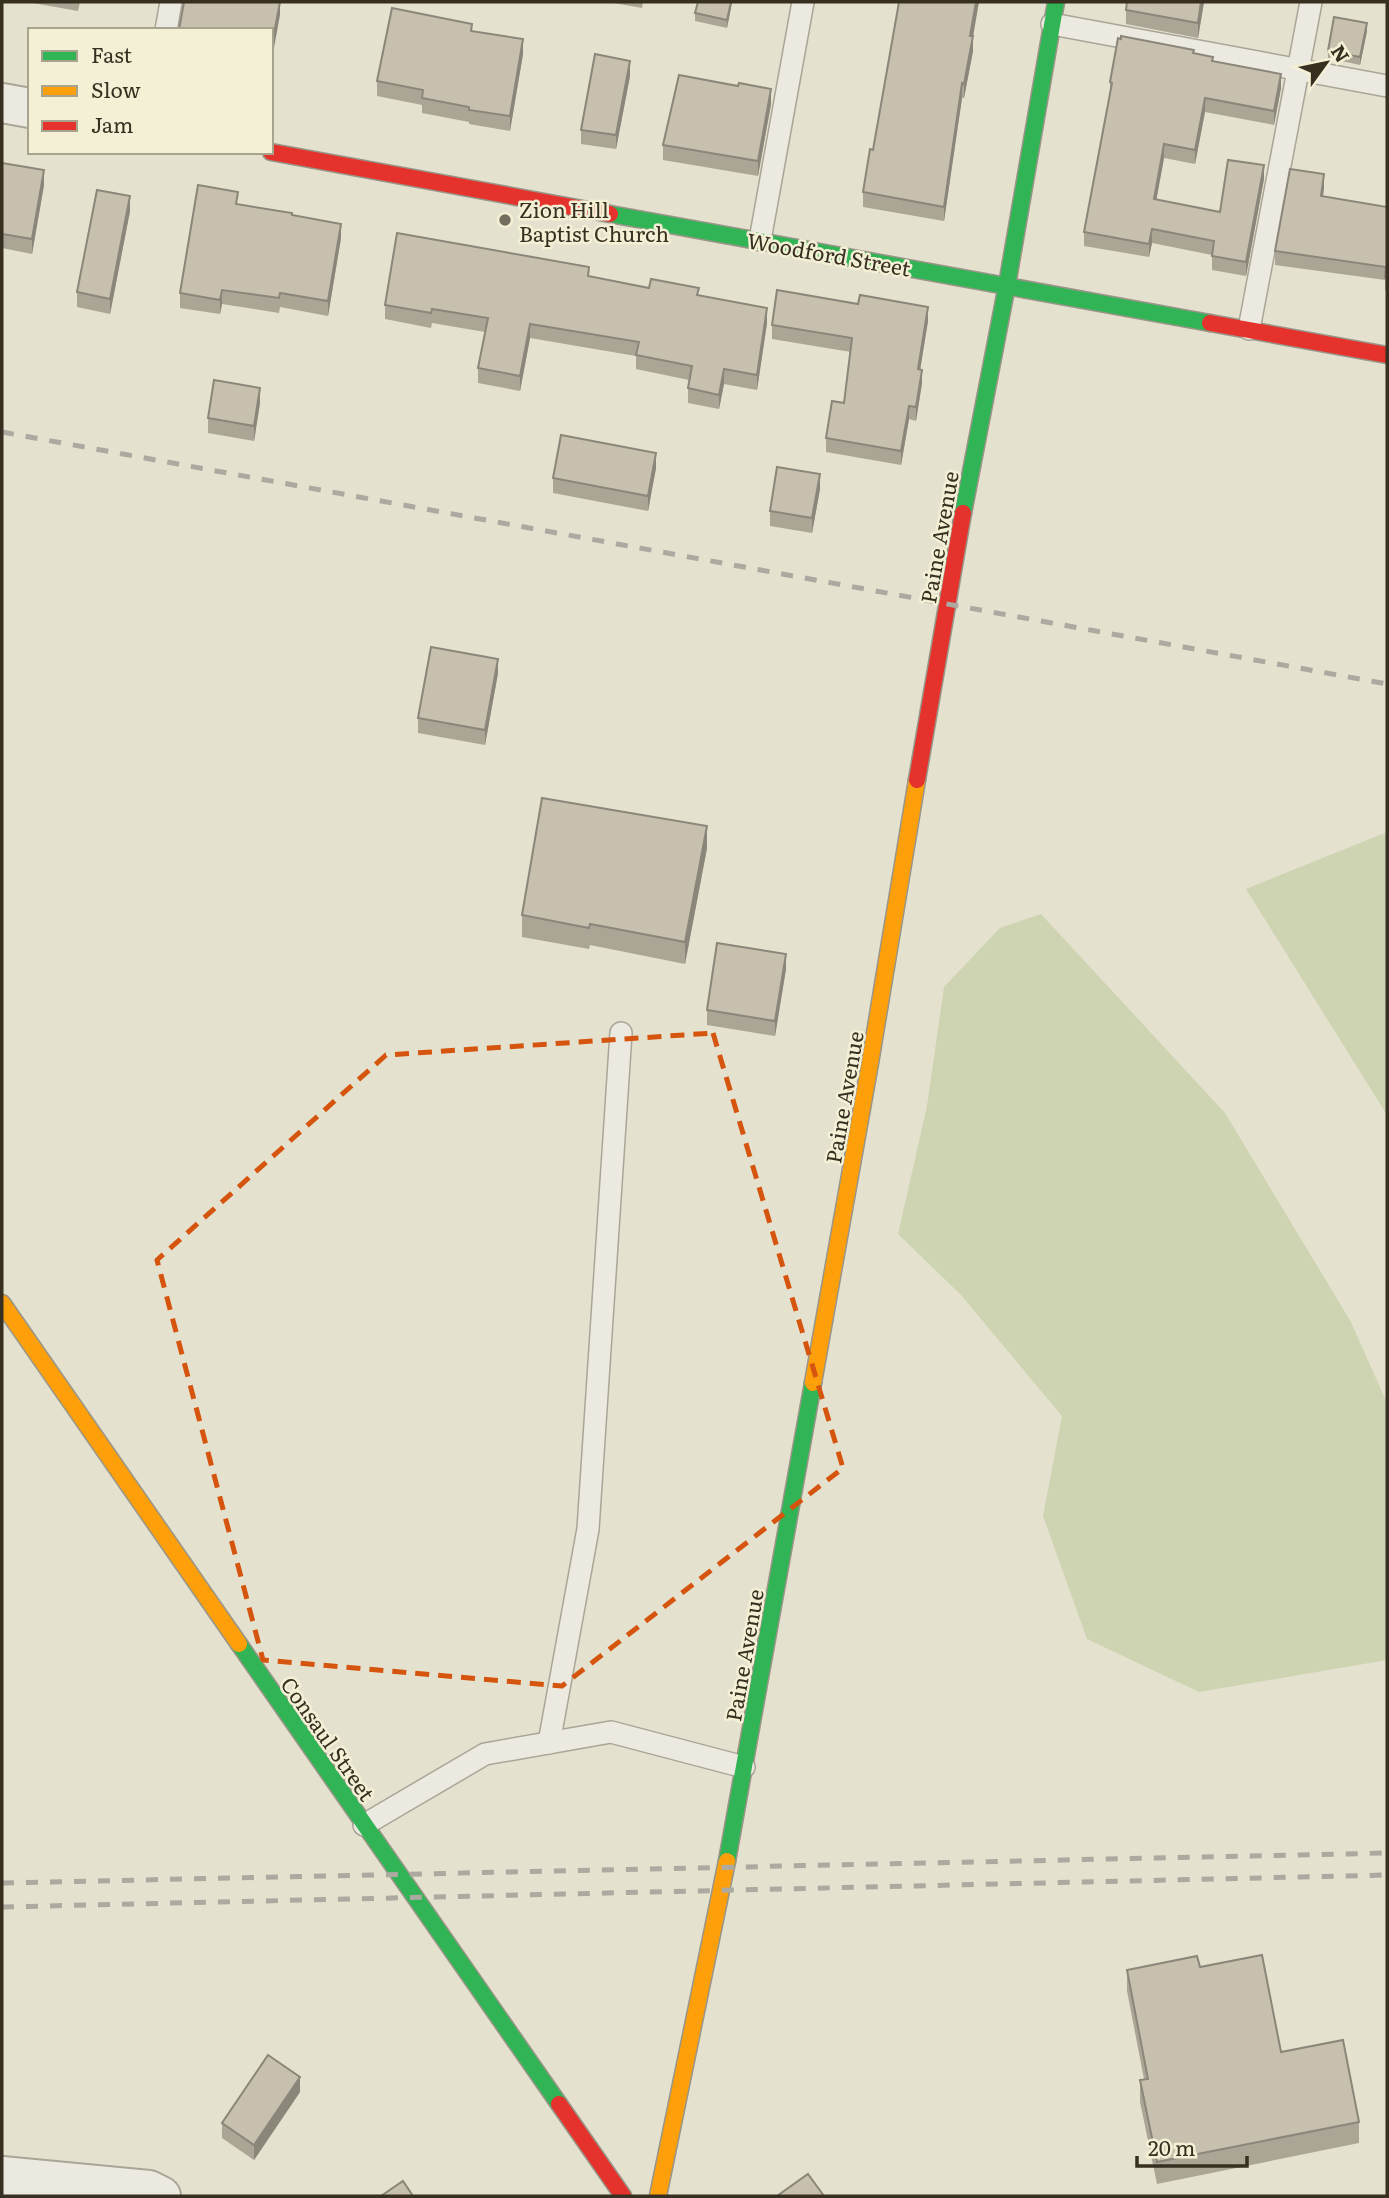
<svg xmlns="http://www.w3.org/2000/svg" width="1389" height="2198" viewBox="0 0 1389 2198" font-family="Literata,serif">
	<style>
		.green { fill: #ced4b2 }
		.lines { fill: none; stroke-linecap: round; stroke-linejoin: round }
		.lane-casing { stroke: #a9a597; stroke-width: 24 }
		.street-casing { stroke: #a9a597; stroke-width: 42 }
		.fast-casing { stroke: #999587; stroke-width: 19 }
		.slow-casing { stroke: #999587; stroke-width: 19 }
		.jam-casing { stroke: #999587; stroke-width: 19 }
		.lane { stroke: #eceae0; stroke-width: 21 }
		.street { stroke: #eceae0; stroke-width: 38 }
		.fast { stroke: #30b455; stroke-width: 16 }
		.slow { stroke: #ff9f0a; stroke-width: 16 }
		.jam { stroke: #e5322d; stroke-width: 16 }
		.rail { stroke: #aba9a0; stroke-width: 5; stroke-dasharray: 12 12; stroke-linecap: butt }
		.wall { fill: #aba596 }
		.shaded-wall { fill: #8b867a }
		.building { fill: #c7c0af; stroke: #8b867a; stroke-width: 2 }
		.marked { fill: none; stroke: #d6550e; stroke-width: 5; stroke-dasharray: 14 9; stroke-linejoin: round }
		.poi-dot { fill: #746d5d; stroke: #f4f0d6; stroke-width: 2.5 }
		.labels { text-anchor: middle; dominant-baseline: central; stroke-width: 5; stroke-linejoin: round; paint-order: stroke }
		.poi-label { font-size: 21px; fill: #372f20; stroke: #f4f0d6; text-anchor: start }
		.street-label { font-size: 21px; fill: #372f20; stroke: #f4f0d6 }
	</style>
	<rect width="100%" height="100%" fill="#e4e1ce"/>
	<g class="green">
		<path d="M 1387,832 L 1387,1115 L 1246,889 Z"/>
		<path d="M 1041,914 L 1225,1113 L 1351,1322 L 1387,1403 L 1387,1660 L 1199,1692 L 1087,1639 L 1043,1516 L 1062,1416 L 961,1295 L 898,1234 L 927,1106 L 944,987 L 1000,928 Z"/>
	</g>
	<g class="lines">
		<defs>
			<g id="lane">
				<path d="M 1052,24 L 1387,86"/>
				<path d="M 166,30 L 171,2"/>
				<path d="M 760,240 L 803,2"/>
				<path d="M 1249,329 L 1311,2"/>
				<path d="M 549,1743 L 588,1529 L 621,1033"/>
				<path d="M 364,1825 L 485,1754 L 611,1732 L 744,1767"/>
			</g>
			<g id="street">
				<path d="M 2,103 L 30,108"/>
				<path d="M 2,2176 L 149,2190 L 161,2196"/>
			</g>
			<g id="fast">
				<path d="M 610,214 L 1210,323"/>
				<path d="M 963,513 L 1007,285 L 1056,2"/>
				<path d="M 239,1644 L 559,2104"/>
				<path d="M 727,1861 L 813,1383"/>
			</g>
			<g id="slow">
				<path d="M 2,1303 L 239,1644"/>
				<path d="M 813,1383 L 870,1063 L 917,780"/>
				<path d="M 658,2196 L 727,1861"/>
			</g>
			<g id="jam">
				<path d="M 271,152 L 610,214"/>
				<path d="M 1210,323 L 1387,355"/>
				<path d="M 917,780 L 963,513"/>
				<path d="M 559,2104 L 623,2196"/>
			</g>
		</defs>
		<use href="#lane" class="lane-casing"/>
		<use href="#street" class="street-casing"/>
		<use href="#fast" class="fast-casing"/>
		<use href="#slow" class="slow-casing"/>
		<use href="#jam" class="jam-casing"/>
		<use href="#lane" class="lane"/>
		<use href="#street" class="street"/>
		<use href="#fast" class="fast"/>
		<use href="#slow" class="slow"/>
		<use href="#jam" class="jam"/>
		<g class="rail">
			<path d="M 2,432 L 1387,684"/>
			<path d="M 2,1883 L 1387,1853"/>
			<path d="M 2,1907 L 1387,1875"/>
		</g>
	</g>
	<g class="wall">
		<path d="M 27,2 L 80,2 L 78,11 Z"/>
		<path d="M 608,2 L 643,2 L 642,8 Z"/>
		<path d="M 698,2 L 732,2 L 727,28 L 695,21 L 695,13 Z"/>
		<path d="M 1127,2 L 1204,2 L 1198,38 L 1126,24 L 1126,10 Z"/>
		<path d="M 472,31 L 523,54 L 510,131 L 469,124 L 469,122 L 422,113 L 422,105 L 377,96 L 377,81 Z"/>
		<path d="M 1367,31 L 1360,65 L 1328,58 L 1328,51 Z"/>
		<path d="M 973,37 L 973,51 L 964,98 L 962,98 L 944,221 L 863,207 L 863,192 L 873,150 Z"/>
		<path d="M 1194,53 L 1281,88 L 1274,125 L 1205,112 L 1195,164 L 1164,158 L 1156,200 L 1220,212 L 1264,179 L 1246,276 L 1212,270 L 1212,255 L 1152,243 L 1149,257 L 1084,246 L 1084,232 L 1110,95 L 1110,82 Z"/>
		<path d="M 630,76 L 616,149 L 581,144 L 581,130 Z"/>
		<path d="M 738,86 L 771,104 L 758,176 L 663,160 L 663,145 Z"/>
		<path d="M 2,163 L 44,185 L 32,254 L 2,248 Z"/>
		<path d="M 1324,188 L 1323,196 L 1387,207 L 1387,291 L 1385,290 L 1385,280 L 1275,265 L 1275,251 Z"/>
		<path d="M 238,204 L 292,215 L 341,238 L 328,316 L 280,307 L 279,313 L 222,304 L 220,314 L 180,308 L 180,293 Z"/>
		<path d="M 130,211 L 110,314 L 77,307 L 77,292 Z"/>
		<path d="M 589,276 L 649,288 L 699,295 L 767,323 L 757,390 L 724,384 L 719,409 L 688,403 L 688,388 L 689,380 L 636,369 L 636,356 L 530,338 L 520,391 L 478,383 L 478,368 L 485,332 L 432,323 L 431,328 L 385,319 L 385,305 Z"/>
		<path d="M 928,321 L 920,369 L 922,383 L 916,421 L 909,419 L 901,465 L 826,452 L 826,438 L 844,403 L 851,352 L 772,339 L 772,325 Z"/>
		<path d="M 260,403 L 254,441 L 208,433 L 208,418 Z"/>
		<path d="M 656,468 L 648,511 L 553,493 L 553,478 Z"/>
		<path d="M 820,489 L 812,533 L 770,526 L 770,511 Z"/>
		<path d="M 498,673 L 485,745 L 418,733 L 418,718 Z"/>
		<path d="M 707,848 L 685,964 L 590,945 L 589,949 L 522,937 L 522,915 Z"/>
		<path d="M 786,969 L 775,1036 L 707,1025 L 707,1010 Z"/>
		<path d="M 1200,1967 L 1281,2052 L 1359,2122 L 1359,2143 L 1157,2184 L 1140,2102 L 1140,2080 L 1144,2079 L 1127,1991 L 1127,1970 Z"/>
		<path d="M 300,2092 L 254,2160 L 222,2138 L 222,2123 Z"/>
	</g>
	<g class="shaded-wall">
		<path d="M 280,2 L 280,15 L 271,64 L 271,49 Z"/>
		<path d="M 731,2 L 732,2 L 727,28 L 727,20 Z"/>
		<path d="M 976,2 L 979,2 L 973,37 L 973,51 L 964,98 L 964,84 L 970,36 Z"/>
		<path d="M 1201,2 L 1204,2 L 1198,38 L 1198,23 Z"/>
		<path d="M 1367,23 L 1367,31 L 1360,65 L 1360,57 Z"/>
		<path d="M 523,39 L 523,54 L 510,131 L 510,116 Z"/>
		<path d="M 630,61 L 630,76 L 616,149 L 616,135 Z"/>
		<path d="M 1281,74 L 1281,88 L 1274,125 L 1274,111 Z"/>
		<path d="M 962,83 L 962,98 L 944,221 L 944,207 Z"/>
		<path d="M 771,89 L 771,104 L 758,176 L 758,161 Z"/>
		<path d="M 1205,98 L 1205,112 L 1195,164 L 1195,150 Z"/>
		<path d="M 1164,144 L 1164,158 L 1154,213 L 1154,199 Z"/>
		<path d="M 1264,165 L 1264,179 L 1246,276 L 1246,262 Z"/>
		<path d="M 44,170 L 44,185 L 32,254 L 32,239 Z"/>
		<path d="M 1324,174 L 1324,188 L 1321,210 L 1321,196 Z"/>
		<path d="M 130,196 L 130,211 L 110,314 L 110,299 Z"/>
		<path d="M 341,224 L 341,238 L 328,316 L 328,301 Z"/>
		<path d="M 1152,229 L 1152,243 L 1149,257 L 1149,244 Z"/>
		<path d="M 222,290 L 222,304 L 220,314 L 220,300 Z"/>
		<path d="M 928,307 L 928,321 L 918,383 L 918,369 Z"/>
		<path d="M 767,308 L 767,323 L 757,390 L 757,375 Z"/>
		<path d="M 530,324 L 530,338 L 520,391 L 520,376 Z"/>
		<path d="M 724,369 L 724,384 L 719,409 L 719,395 Z"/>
		<path d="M 922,370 L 922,383 L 916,421 L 916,407 Z"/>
		<path d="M 260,388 L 260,403 L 254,441 L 254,426 Z"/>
		<path d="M 909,406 L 909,419 L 901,465 L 901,451 Z"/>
		<path d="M 656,453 L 656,468 L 648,511 L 648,496 Z"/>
		<path d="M 820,474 L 820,489 L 812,533 L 812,518 Z"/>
		<path d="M 498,659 L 498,673 L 485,745 L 485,730 Z"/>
		<path d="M 707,826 L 707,848 L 685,964 L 685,942 Z"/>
		<path d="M 786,954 L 786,969 L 775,1036 L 775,1021 Z"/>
		<path d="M 300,2077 L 300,2092 L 254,2160 L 254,2145 Z"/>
	</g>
	<g class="building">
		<path d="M 184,2 L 280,2 L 271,49 L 271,30 L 179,30 Z"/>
		<path d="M 698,2 L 731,2 L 727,20 L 695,13 Z"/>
		<path d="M 899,2 L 976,2 L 970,36 L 973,36 L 964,84 L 962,83 L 944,207 L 863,192 L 870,149 L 873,150 Z"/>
		<path d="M 1127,2 L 1201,2 L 1198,23 L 1126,10 Z"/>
		<path d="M 392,8 L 472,24 L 471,31 L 523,39 L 510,116 L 469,110 L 469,107 L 422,98 L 423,90 L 377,81 Z"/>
		<path d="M 1334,17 L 1367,23 L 1360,57 L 1328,51 Z"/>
		<path d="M 1121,36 L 1194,50 L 1193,53 L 1213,57 L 1212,61 L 1281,74 L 1274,111 L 1205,98 L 1195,150 L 1164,144 L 1154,199 L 1220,212 L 1228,160 L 1264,165 L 1246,262 L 1212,256 L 1214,241 L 1152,229 L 1149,244 L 1084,232 L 1112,83 L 1110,82 L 1118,38 L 1121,39 Z"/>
		<path d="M 595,54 L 630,61 L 616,135 L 581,130 Z"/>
		<path d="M 679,75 L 738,86 L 739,83 L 771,89 L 758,161 L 663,145 Z"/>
		<path d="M 2,163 L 44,170 L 32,239 L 2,234 Z"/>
		<path d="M 1290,169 L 1324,174 L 1321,196 L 1387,207 L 1387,277 L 1385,277 L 1386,267 L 1275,251 Z"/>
		<path d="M 198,185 L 238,192 L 236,204 L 292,213 L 292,215 L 341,224 L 328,301 L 280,293 L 279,298 L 222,290 L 220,300 L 180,293 Z"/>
		<path d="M 97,190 L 130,196 L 110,299 L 77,292 Z"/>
		<path d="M 397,233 L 589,267 L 588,276 L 649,288 L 651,279 L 699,288 L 697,295 L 767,308 L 757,375 L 724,369 L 719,395 L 688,388 L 692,366 L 636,355 L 639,342 L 530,324 L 520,376 L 478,368 L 488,318 L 432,309 L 431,313 L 385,305 Z"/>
		<path d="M 777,290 L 858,304 L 860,295 L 928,307 L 918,369 L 922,370 L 916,407 L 909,406 L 901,451 L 826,438 L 832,401 L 844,403 L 852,338 L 772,325 Z"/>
		<path d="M 214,380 L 260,388 L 254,426 L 208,418 Z"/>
		<path d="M 561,435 L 656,453 L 648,496 L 553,478 Z"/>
		<path d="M 777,467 L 820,474 L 812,518 L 770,511 Z"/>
		<path d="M 431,647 L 498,659 L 485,730 L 418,718 Z"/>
		<path d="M 542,798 L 707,826 L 685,942 L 590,924 L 589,928 L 522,915 Z"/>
		<path d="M 717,943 L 786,954 L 775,1021 L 707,1010 Z"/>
		<path d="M 1262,1955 L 1281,2052 L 1343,2040 L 1359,2122 L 1157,2162 L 1140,2080 L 1148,2079 L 1127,1970 L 1197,1956 L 1200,1967 Z"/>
		<path d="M 268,2055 L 300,2077 L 254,2145 L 222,2123 Z"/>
		<path d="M 808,2174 L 824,2196 L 777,2196 Z"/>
		<path d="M 403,2181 L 413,2196 L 381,2196 Z"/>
	</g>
	<path class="marked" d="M 713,1033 L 843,1468 L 562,1686 L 263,1660 L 157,1260 L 386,1055 Z"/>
	<circle class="poi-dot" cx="505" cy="220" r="7"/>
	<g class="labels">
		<g class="poi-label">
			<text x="519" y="208">Zion Hill<tspan x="519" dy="24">Baptist Church</tspan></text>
		</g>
		<g class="street-label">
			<text transform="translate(829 253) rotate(10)">Woodford Street</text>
			<text transform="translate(938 537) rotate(-80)">Paine Avenue</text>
			<text transform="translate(843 1097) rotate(-80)">Paine Avenue</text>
			<text transform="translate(743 1655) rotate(-80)">Paine Avenue</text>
			<text transform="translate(329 1738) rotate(55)">Consaul Street</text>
		</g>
	</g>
	<rect width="1389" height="2198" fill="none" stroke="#372f20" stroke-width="7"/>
	<rect x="28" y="28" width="245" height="126" fill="#f4f0d6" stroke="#a8a38d" stroke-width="2"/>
	<rect x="42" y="51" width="35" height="10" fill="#30b455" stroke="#a8a38d" stroke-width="2"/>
	<text x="91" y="63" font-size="21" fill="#372f20">Fast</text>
	<rect x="42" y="86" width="35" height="10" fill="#ff9f0a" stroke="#a8a38d" stroke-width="2"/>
	<text x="91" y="98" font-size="21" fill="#372f20">Slow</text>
	<rect x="42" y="121" width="35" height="10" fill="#e5322d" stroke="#a8a38d" stroke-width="2"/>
	<text x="91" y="133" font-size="21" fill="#372f20">Jam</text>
	<g transform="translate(1326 63) rotate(57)" stroke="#f4f0d6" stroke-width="5" paint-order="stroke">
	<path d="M0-5L12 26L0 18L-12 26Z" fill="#372f20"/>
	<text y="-10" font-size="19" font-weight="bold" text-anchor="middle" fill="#372f20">N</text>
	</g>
	<path d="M1137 2156v10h110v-10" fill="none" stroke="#372f20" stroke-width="3.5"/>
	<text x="1148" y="2156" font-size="21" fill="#372f20" stroke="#f4f0d6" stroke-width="5" paint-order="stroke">20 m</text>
</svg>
